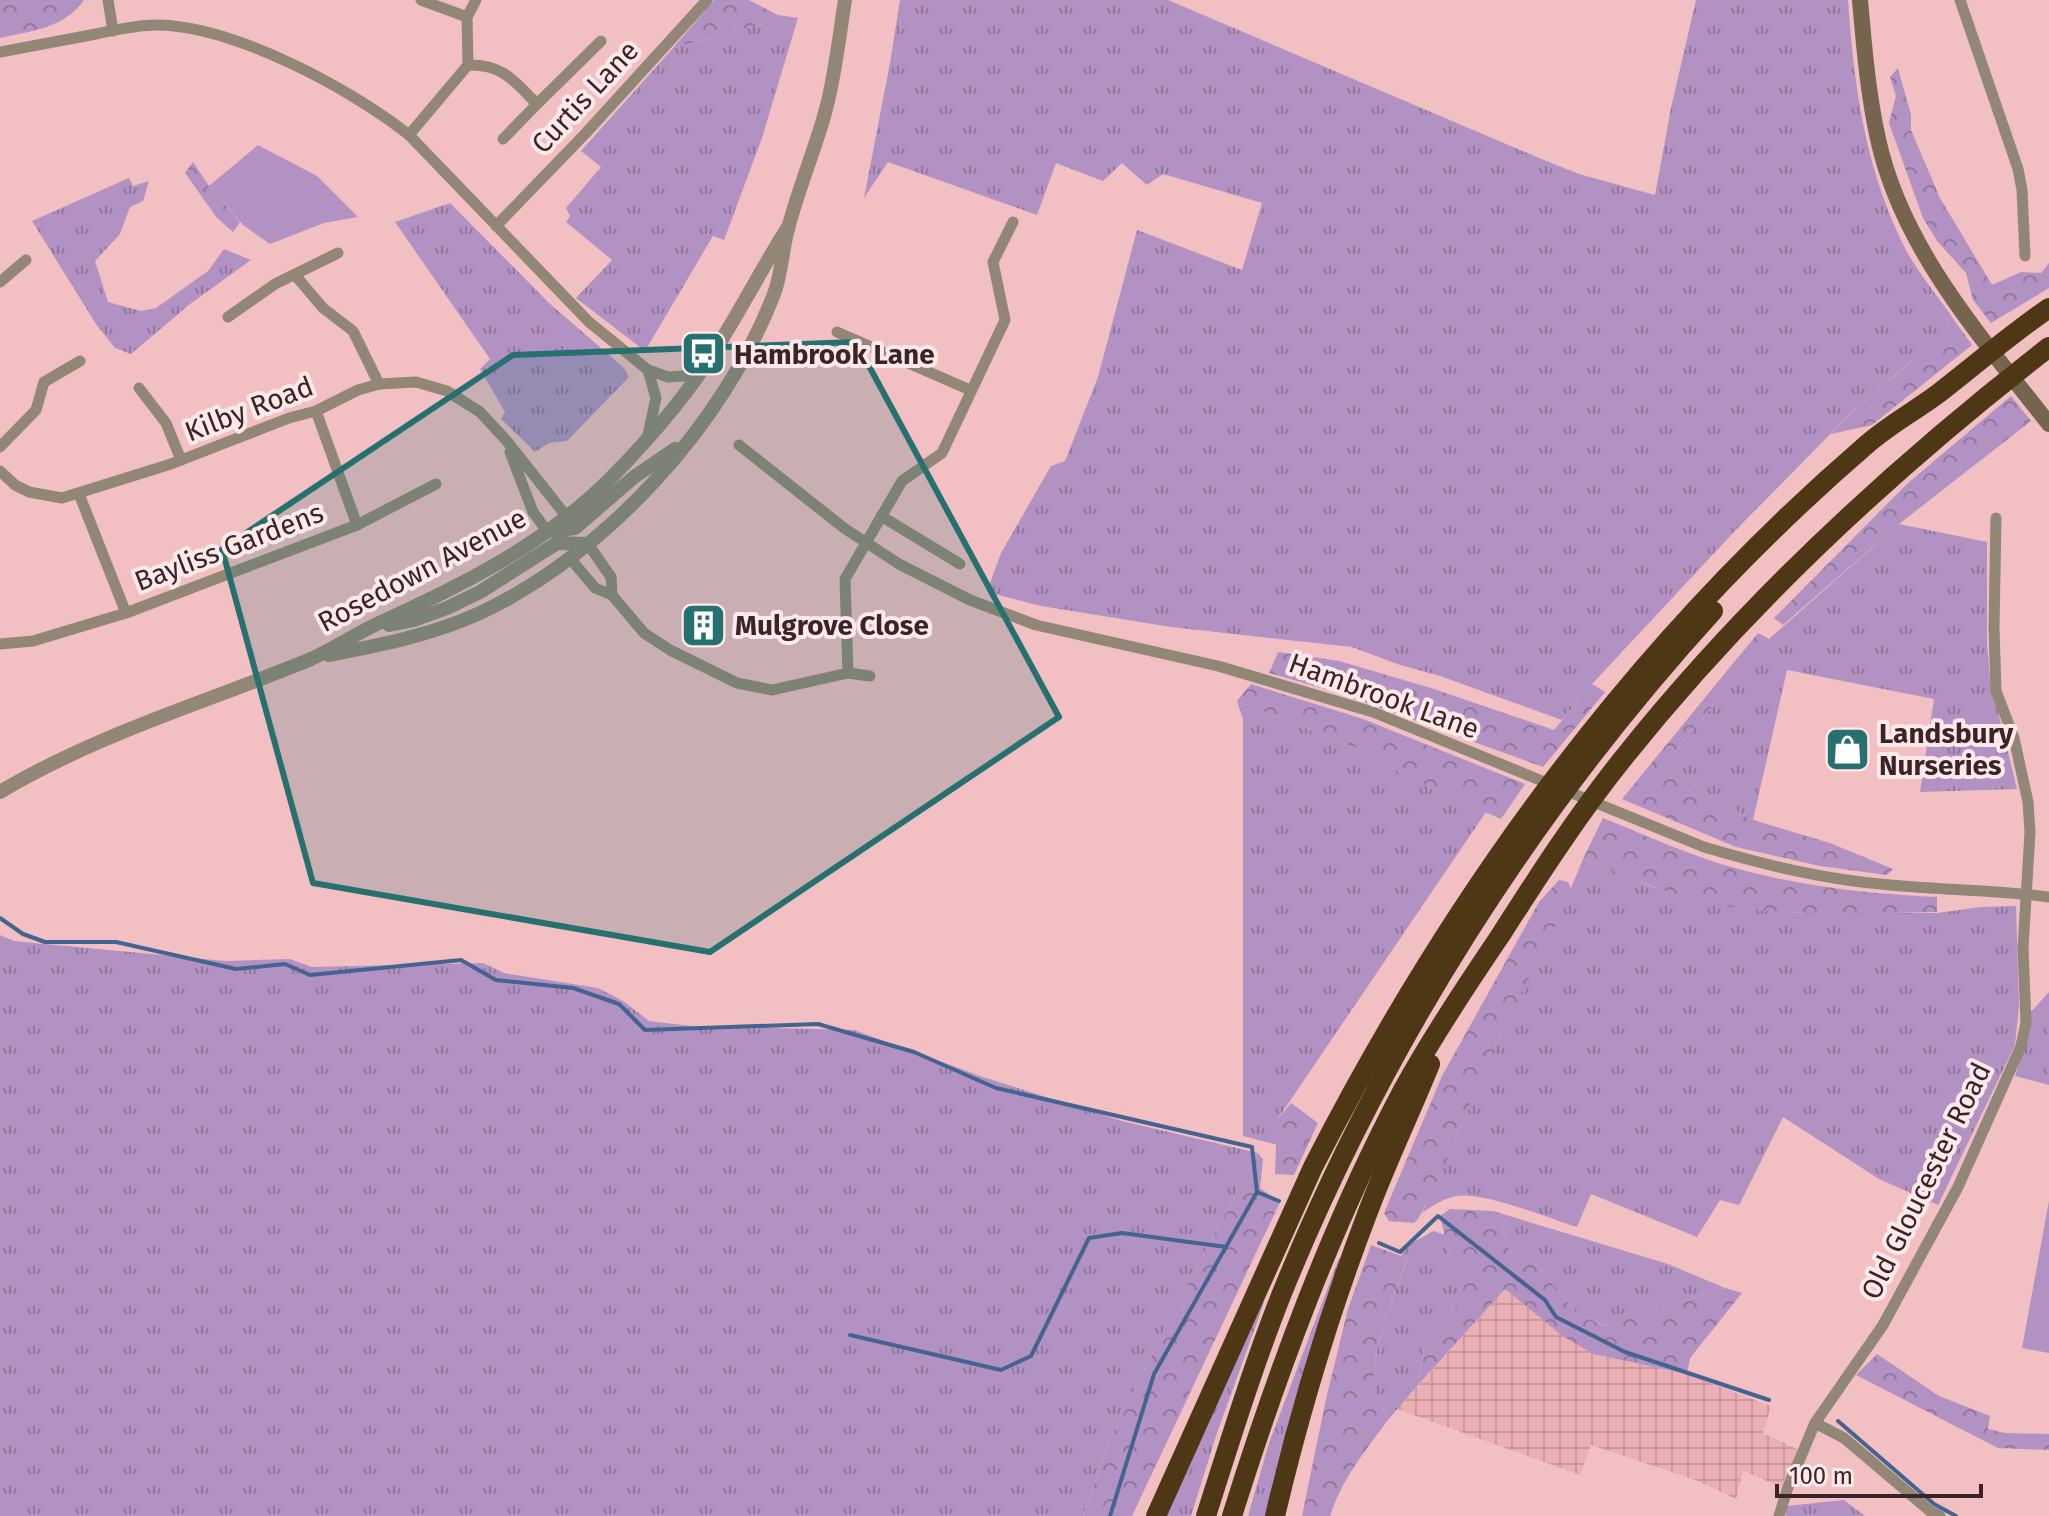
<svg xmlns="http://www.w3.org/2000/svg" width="2049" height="1516" viewBox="0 0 2049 1516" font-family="'Fira Sans',sans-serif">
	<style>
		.industrial { fill: url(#industrial-grid) }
		.grass { fill: url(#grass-tufts) }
		.forest { fill: url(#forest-crowns) }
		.green { fill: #b292c3 }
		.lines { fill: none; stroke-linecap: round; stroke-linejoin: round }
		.stream { stroke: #446390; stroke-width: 4 }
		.minor { stroke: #928677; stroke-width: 11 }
		.tertiary { stroke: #928677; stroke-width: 14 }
		.secondary { stroke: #75644e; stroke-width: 16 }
		.motorway { stroke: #4e3715; stroke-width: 20 }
		.marked { fill: #267170; fill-opacity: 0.2; stroke: #267170; stroke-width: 6; stroke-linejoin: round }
		.labels { text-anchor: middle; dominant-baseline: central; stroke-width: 8; stroke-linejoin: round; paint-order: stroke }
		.street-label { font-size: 28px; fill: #392527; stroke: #fee9ea }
		.poi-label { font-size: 28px; font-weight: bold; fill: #392527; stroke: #fee9ea; text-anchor: start }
	</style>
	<defs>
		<pattern id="industrial-grid" width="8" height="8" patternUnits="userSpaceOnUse" patternTransform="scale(2)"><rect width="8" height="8" fill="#eab0b5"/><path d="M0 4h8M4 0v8" fill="none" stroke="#c9979c"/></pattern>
		<pattern id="grass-tufts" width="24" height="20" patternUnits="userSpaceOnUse" patternTransform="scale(2)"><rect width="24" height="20" fill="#b292c3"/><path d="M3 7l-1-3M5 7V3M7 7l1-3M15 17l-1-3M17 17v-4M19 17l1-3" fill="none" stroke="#92779e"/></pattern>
		<pattern id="forest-crowns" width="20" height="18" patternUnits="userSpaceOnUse" patternTransform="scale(2)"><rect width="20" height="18" fill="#b292c3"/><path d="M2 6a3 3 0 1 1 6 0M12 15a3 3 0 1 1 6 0" fill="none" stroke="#92779e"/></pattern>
	</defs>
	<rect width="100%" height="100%" fill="#f2bfc2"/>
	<path class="industrial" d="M 1505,1289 L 1564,1337 L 1593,1354 L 1686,1374 L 1771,1406 L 1763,1433 L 1799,1450 L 1781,1487 L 1743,1471 L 1736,1499 L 1698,1481 L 1591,1445 L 1580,1475 L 1397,1409 Z"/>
	<g class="grass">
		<path d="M 900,0 L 1168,0 L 1539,158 L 1579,174 L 1655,195 L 1671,108 L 1696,0 L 1848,0 C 1854,84 1864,162 1901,240 C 1913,267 1935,292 1952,317 L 1935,340 L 1850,414 L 1732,534 L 1592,684 L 1562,720 L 1440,676 L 1400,665 L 1352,647 L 1171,627 L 1041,606 L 987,592 L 1001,553 L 1051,466 L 1065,461 L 1098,377 L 1137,230 L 1242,270 L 1262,203 L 1163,174 L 1147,185 L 1122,163 L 1103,181 L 1056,163 L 1037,215 L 888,162 L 864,198 L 890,63 Z"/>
		<path d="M 778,15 L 798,18 L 762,138 L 724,240 L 713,236 L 645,351 L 576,298 L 612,260 L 566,222 L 570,216 L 566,208 L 601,167 L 581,151 L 673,48 L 774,21 Z"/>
		<path d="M 129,178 L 133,186 L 149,181 L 143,201 L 130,207 L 120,234 L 95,261 L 108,302 L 141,311 L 156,308 L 208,271 L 224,249 L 251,260 L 190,304 L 131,354 L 115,348 L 96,324 L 32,221 Z"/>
		<path d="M 450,203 L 549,303 L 624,368 L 629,377 L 567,441 L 549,443 L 535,452 L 501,419 L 505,412 L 480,369 L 490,359 L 395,222 Z"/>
		<path d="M 1899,524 L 1987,542 L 1987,642 L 1990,679 L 2017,789 L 1920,792 L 1934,699 L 1787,670 L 1753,820 L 1710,797 L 1665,763 L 1769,639 Z"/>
		<path d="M 1237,701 L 1359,749 L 1419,783 L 1486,812 L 1277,1120 L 1278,1145 L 1243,1136 L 1243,719 Z"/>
		<path d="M 1583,859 L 1653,887 L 1704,902 L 1800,913 L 1937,913 L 1981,907 L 2016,906 L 2019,1006 L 2015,1045 L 1938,1205 L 1879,1179 L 1783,1117 L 1739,1205 L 1720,1200 L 1697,1237 L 1591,1194 L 1577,1227 C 1548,1218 1483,1191 1456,1196 C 1443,1199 1433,1205 1422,1213 C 1450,1158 1471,1099 1496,1043 C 1525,981 1558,923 1583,859 Z"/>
		<path d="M 0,935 L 14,941 L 225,961 L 290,959 L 312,967 L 483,963 L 504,973 L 598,988 L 623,1001 L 649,1021 L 691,1026 L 854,1030 L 983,1077 L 1122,1121 L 1258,1153 L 1169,1320 L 1110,1439 L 1083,1516 L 0,1516 Z"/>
		<path d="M 2049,992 L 2049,1085 L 2015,1076 L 2030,1030 L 2029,1014 Z"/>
		<path d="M 1493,1211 L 1668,1264 L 1725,1288 L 1607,1326 L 1577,1314 L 1539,1267 L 1509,1250 L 1500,1221 Z"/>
		<path d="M 1434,1231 L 1445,1235 L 1449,1253 L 1462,1276 L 1462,1297 L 1424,1348 L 1418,1385 L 1388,1420 C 1383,1410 1375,1397 1374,1386 C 1371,1350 1395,1293 1407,1259 L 1401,1256 L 1406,1246 Z"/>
		<path d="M 1339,1258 L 1343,1259 L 1268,1516 L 1248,1516 L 1269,1443 Z"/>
		<path d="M 1262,1301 L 1264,1303 L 1217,1433 L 1191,1516 L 1164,1516 Z"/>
		<path d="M 1844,1500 L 1865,1516 L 1786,1516 L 1786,1506 Z"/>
	</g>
	<g class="forest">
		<path d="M 0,0 L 84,0 C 65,28 31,31 0,38 Z"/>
		<path d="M 714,0 L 749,0 L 778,15 L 774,21 L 673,48 Z"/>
		<path d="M 1898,68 L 1911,115 L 1911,130 L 1940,198 L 1992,285 L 2021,272 L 2041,273 L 2049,263 L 2049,288 L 1991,323 L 1973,300 L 1966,273 L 1937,241 L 1923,218 L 1889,123 L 1896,96 L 1890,77 Z"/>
		<path d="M 193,162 L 209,186 L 240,222 L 233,232 L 217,218 L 185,173 Z"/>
		<path d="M 1952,317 L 1972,345 L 1872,425 L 1831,434 C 1869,392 1919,362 1952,317 Z"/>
		<path d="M 2011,396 L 2031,421 L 1899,524 L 1783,625 L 1774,618 L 1908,483 Z"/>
		<path d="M 1758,633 L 1769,639 L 1665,763 L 1710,797 L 1753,820 L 1830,843 L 1893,869 L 1887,875 L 1820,866 L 1736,847 L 1622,799 Z"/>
		<path d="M 1278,652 L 1339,661 L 1431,688 L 1554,730 L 1592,684 L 1605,692 L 1543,767 L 1339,693 L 1269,673 Z"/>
		<path d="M 1251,684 L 1363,719 L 1525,784 L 1501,819 L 1419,783 L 1359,749 L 1237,701 Z"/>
		<path d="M 1603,818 C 1652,838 1702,861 1754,873 C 1814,888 1876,894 1937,897 L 1937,912 C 1860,913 1780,918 1704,902 C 1663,893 1622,874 1583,859 Z"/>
		<path d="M 1559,880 L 1568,882 L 1571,889 L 1563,911 L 1497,1041 L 1436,1186 L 1418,1219 L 1414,1223 L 1389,1221 L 1384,1213 L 1442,1076 L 1539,902 Z"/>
		<path d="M 1291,1103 L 1318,1123 L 1294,1175 L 1275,1174 L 1277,1120 Z"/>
		<path d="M 1258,1153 L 1263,1159 L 1260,1188 L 1280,1202 L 1132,1516 L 1083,1516 L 1110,1439 L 1169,1320 Z"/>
		<path d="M 1450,1209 L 1493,1211 L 1500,1221 L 1509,1250 L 1539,1267 L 1577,1314 L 1606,1326 L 1725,1288 L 1742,1293 L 1690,1358 L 1687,1374 L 1593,1354 L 1564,1337 L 1505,1289 L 1418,1385 L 1424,1348 L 1462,1297 L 1462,1276 L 1449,1253 L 1440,1216 Z"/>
		<path d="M 1371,1245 L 1407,1258 C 1395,1293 1371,1349 1374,1385 C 1375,1397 1383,1410 1388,1420 C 1365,1451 1342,1479 1330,1516 L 1302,1516 L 1326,1399 L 1348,1309 Z"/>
		<path d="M 1877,1354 L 1939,1396 L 1990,1416 L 1988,1429 L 2005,1433 L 2049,1434 L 2049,1450 L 1998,1448 L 1856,1375 Z"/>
	</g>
	<g class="green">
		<path d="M 258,145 L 317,176 L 358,217 L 324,223 L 270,244 L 243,225 L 209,186 Z"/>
		<path d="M 2049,1201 L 2049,1353 L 2022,1348 Z"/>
	</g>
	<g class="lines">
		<g class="stream">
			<path d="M 0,918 L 23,934 L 45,942 L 116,942 L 236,969 L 285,964 L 310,975 L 461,960 L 496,980 L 573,988 L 619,1004 L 645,1030 L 818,1024 L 914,1052 L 996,1088 L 1252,1147 L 1257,1192 L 1279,1201"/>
			<path d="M 1379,1243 L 1400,1252 L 1438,1216 L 1545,1300 L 1556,1317 L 1625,1352 L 1769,1400"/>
			<path d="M 850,1335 L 1001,1370 L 1031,1356 L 1089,1238 L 1122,1233 L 1226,1247"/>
			<path d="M 1838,1421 L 1934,1504 L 1956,1516"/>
			<path d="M 1110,1516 L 1154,1374 L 1257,1192"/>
		</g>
		<g class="minor">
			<path d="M 108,0 L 113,31"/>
			<path d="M 421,0 L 467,17"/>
			<path d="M 1960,0 L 2018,169 L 2022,190 L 2025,256"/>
			<path d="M 0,52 C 32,46 64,40 96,34 C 115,30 136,25 156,25 C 232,25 350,88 409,135 L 589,322 L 648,370 L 668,377 L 683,376 L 703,369"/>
			<path d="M 468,65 C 503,64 514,81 537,104 L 503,139"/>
			<path d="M 537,104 L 601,41"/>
			<path d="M 409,135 L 468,65 L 467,17 L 476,0"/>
			<path d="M 496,226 L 585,134 L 707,0"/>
			<path d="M 295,275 L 323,308 L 353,331 L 379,384"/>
			<path d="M 0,282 L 26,260"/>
			<path d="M 228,317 L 275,284 L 338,253"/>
			<path d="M 837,332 L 970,390"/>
			<path d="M 648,370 L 656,398 L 648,435"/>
			<path d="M 139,388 L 166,423 L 181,460"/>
			<path d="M 739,445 L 844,528 L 899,564 L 970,600 L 1036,625 L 1218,666 L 1373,712 L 1704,847 C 1765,865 1826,880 1890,885 C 1943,890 1996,890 2049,897"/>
			<path d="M 0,447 L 36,410 L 44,382 L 80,361"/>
			<path d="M 510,452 L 533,512 L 547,531"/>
			<path d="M 0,471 L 15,485 L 29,492 L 62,498 L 171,464 L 289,418 L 316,411 L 358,390 L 379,384 L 416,382 L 447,391 L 480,412 L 506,440 L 567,517"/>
			<path d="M 79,494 L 126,613 L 357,525 L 316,411"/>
			<path d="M 881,516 L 960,564"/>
			<path d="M 357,525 L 436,484"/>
			<path d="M 588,544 L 611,577 L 612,595"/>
			<path d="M 569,557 L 595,588 L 612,595 L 644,633 L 670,650 L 737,683 L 772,690 L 848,673 L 870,676"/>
			<path d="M 0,644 L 33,641 L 126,613"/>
			<path d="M 848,673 L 845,579 L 902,481 L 942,453 L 1005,320 L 993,262 L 1013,222"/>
			<path d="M 1815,1423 L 1844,1438 L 1930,1511 L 1940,1516"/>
			<path d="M 1779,1516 L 1788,1487 L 1815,1423 L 1883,1325 L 1958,1187 L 2021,1046 L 2026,1023 L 2023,948 L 2030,832 L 2028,802 L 2014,738 L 1996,691 L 1994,628 L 1996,518"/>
		</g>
		<g class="tertiary">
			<path d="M 552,531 L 575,528 L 634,477 L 675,449"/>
			<path d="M 389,625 L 414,620 L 447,608 L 480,592 L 557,543 L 587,544"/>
			<path d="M 329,655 C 380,645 432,635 480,613 C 606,554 724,424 774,294 C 782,273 782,250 788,229 C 798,190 814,152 825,113 C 835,77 839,38 845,0"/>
			<path d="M 0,792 C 97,734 207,702 311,659 C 335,648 357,633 381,622 C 463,585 546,543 611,478 C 650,438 688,395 717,347 C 742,308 763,266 788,227"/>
		</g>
		<path class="secondary" d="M 1860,0 C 1864,46 1868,94 1878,139 C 1902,249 1982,338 2049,424"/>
		<g class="motorway">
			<path d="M 1156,1516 L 1313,1167 C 1452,895 1633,646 1865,446 C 1887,426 1915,411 1939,393 C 1975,365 2011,334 2049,308"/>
			<path d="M 1206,1516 C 1230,1441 1253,1366 1282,1293 C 1384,1042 1531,811 1713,611"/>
			<path d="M 1232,1516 C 1278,1370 1331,1226 1403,1090 C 1432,1037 1466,986 1500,936 C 1539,875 1579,813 1625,756 C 1748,602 1893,468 2049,347"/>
			<path d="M 1275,1516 C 1299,1414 1329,1314 1366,1217 C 1385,1165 1409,1116 1430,1064"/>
		</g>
	</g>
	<path class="marked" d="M 856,342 L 1059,717 L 710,952 L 313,883 L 222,549 L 513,355 Z"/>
	<defs>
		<symbol id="bus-square" viewBox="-11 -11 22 22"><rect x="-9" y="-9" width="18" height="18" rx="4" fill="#267170" stroke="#fee9ea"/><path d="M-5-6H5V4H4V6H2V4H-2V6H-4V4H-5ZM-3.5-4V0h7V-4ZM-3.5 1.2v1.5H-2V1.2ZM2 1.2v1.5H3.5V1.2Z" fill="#fff"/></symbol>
		<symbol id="building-square" viewBox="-11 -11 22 22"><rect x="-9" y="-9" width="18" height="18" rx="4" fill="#267170" stroke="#fee9ea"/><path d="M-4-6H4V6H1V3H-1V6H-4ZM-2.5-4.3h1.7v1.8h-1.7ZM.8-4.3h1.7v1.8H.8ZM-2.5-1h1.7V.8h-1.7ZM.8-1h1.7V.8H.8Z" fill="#fff"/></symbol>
		<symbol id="shop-square" viewBox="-11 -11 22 22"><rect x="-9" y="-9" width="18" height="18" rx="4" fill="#267170" stroke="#fee9ea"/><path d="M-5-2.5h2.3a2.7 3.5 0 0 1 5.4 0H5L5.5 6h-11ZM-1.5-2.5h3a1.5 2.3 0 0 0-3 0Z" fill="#fff"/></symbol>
	</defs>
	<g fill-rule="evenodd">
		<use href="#bus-square" x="678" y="328" width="51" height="51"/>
		<use href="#building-square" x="678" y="600" width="51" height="51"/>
		<use href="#shop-square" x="1822" y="724" width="51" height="51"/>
	</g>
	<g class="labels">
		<g class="street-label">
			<text transform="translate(585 97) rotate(-47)">Curtis Lane</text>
			<text transform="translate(249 409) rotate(-21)">Kilby Road</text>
			<text transform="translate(229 547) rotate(-21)">Bayliss Gardens</text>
			<text transform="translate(422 570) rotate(-28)">Rosedown Avenue</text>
			<text transform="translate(1384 696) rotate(20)">Hambrook Lane</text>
			<text transform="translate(1926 1181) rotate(-64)">Old Gloucester Road</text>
		</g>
		<g class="poi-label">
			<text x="734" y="354">Hambrook Lane</text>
			<text x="735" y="625">Mulgrove Close</text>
			<text x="1879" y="733">Landsbury<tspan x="1879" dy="32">Nurseries</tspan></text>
		</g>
	</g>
	<path d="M1777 1484v12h204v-12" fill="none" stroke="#392527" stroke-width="4"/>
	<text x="1789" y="1484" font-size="24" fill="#392527" stroke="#fee9ea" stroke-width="6" paint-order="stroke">100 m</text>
</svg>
